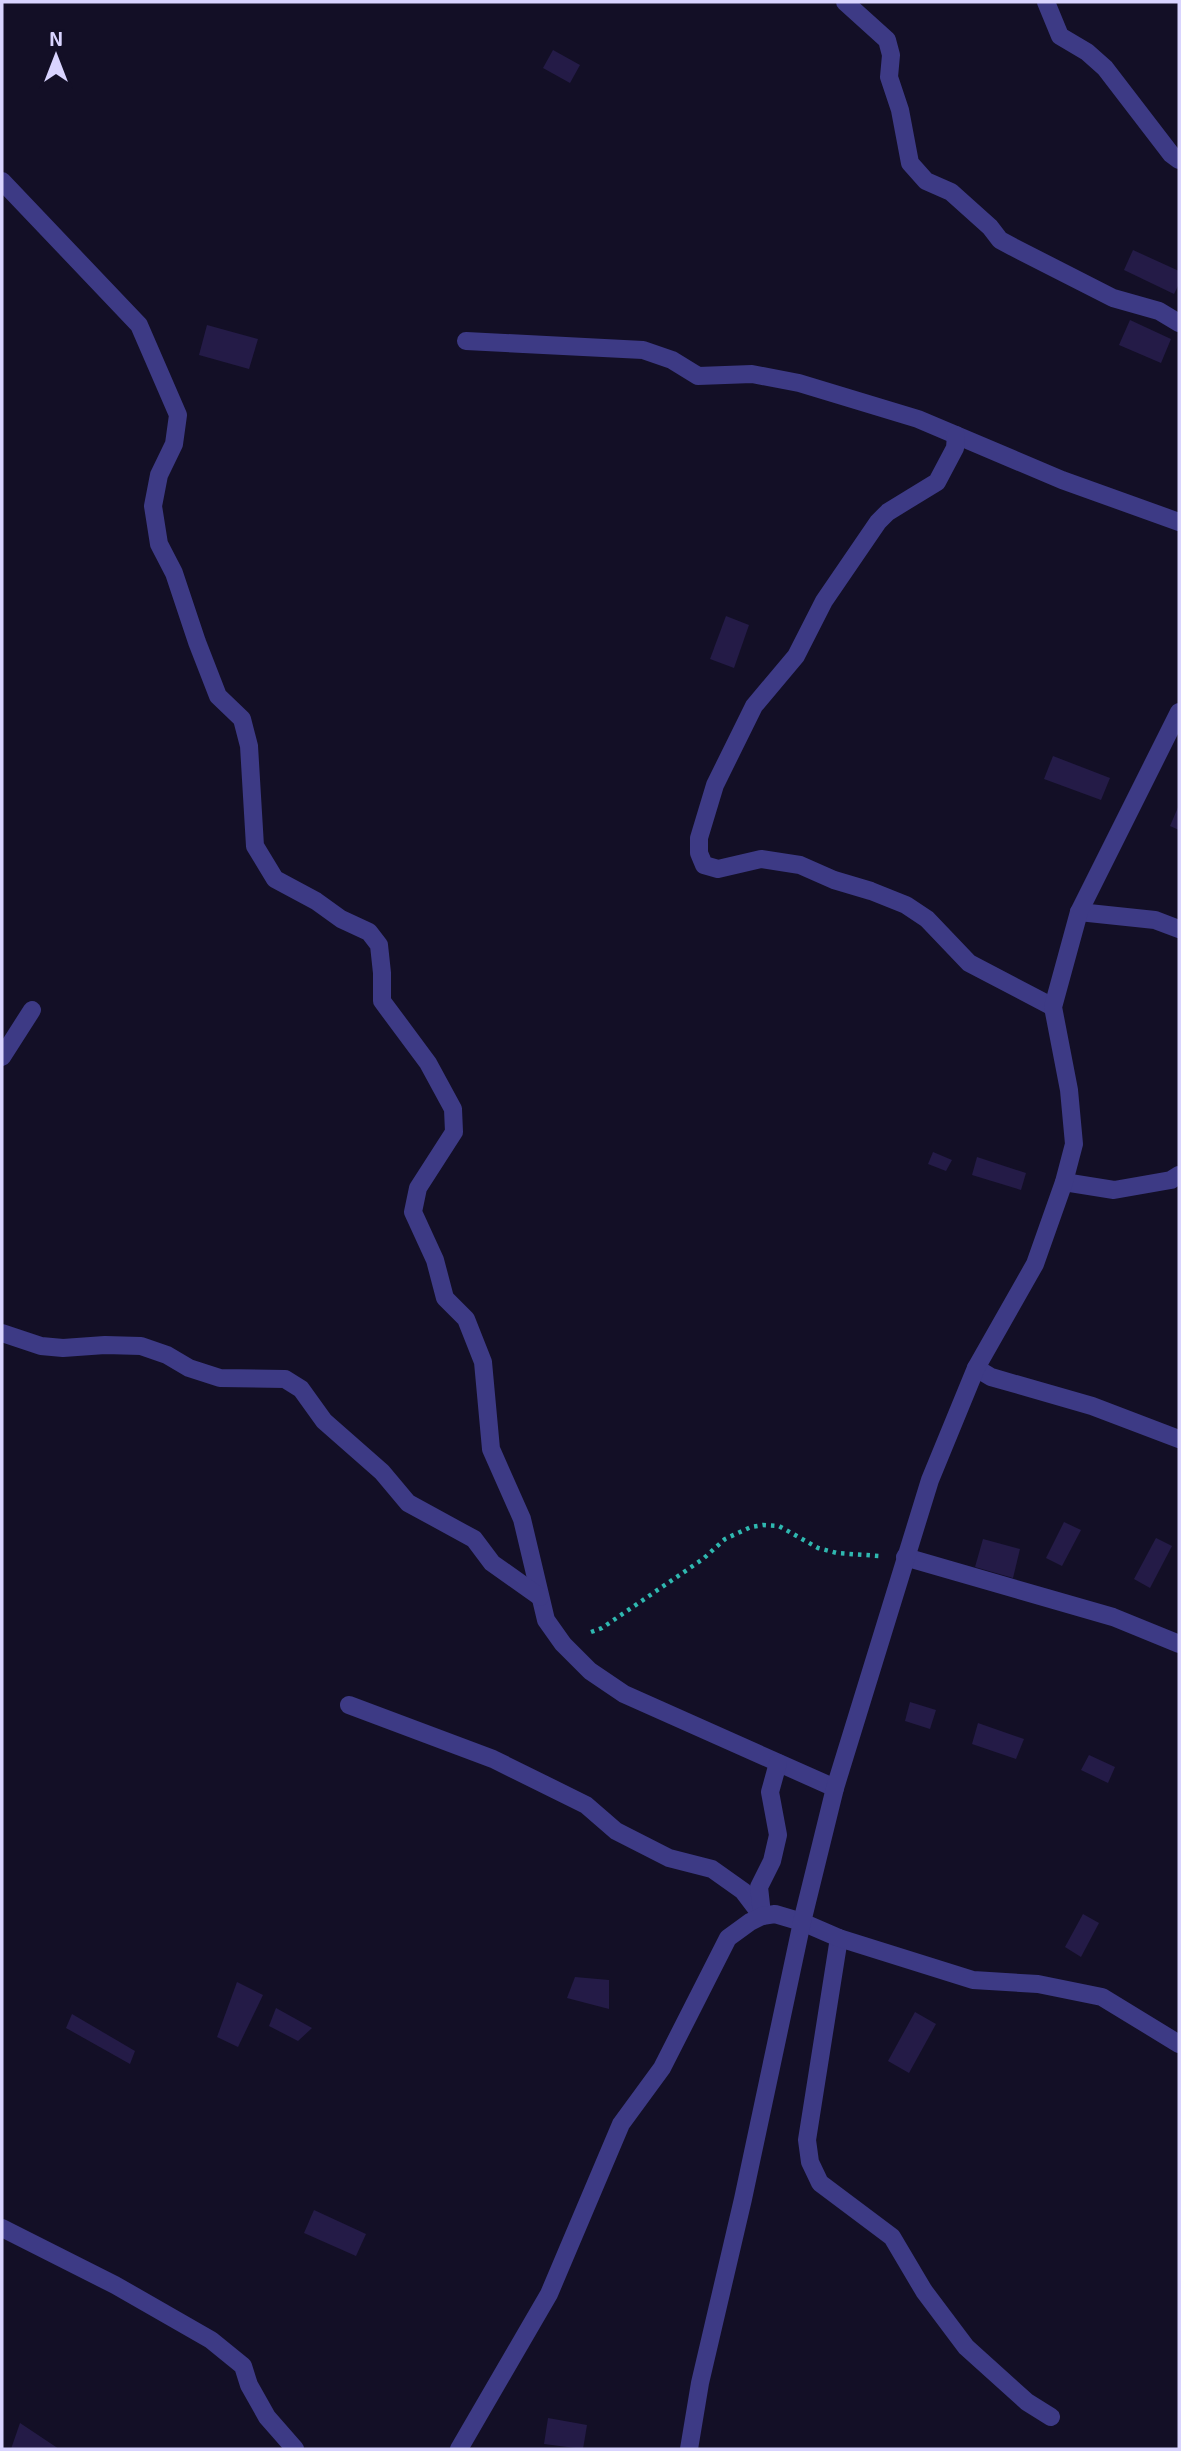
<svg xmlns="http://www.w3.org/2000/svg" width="1181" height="2451" viewBox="0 0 1181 2451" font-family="'Exo 2',sans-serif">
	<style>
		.building { fill: #241b47 }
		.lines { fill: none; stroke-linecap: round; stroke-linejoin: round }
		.path { stroke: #2fb8b0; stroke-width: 4.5; stroke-dasharray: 3.5 5; stroke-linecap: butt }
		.minor { stroke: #3d3a85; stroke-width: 18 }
	</style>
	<rect width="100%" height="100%" fill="#130f26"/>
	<g class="building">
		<path d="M 553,50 L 580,65 L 570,83 L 543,68 Z"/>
		<path d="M 1133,250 L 1179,271 L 1179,284 L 1174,294 L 1124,270 Z"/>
		<path d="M 1130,320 L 1171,339 L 1161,363 L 1119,345 Z"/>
		<path d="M 207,325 L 258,339 L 249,369 L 199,355 Z"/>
		<path d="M 726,616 L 749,625 L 734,668 L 710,659 Z"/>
		<path d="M 1053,756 L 1110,778 L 1101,800 L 1044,779 Z"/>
		<path d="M 1179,805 L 1179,830 L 1170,826 Z"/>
		<path d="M 933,1152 L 952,1160 L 946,1171 L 928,1164 Z"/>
		<path d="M 977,1157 L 1026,1173 L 1021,1190 L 972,1175 Z"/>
		<path d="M 1064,1522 L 1081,1530 L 1062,1566 L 1046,1558 Z"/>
		<path d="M 1156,1538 L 1172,1546 L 1150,1588 L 1134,1579 Z"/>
		<path d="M 983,1539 L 1020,1549 L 1013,1578 L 975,1567 Z"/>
		<path d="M 910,1702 L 936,1710 L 930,1729 L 905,1721 Z"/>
		<path d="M 978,1723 L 1024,1739 L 1016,1759 L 972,1744 Z"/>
		<path d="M 1089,1755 L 1115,1767 L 1108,1783 L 1081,1770 Z"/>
		<path d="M 1083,1914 L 1099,1923 L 1081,1957 L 1065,1947 Z"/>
		<path d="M 575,1977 L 609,1980 L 609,2009 L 567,1998 Z"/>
		<path d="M 237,1982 L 263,1995 L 238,2047 L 217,2037 Z"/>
		<path d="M 276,2008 L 312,2028 L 298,2041 L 269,2026 Z"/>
		<path d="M 915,2012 L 936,2024 L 909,2073 L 888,2061 Z"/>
		<path d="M 72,2014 L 135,2051 L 130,2064 L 66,2028 Z"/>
		<path d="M 314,2210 L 366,2234 L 356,2256 L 304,2233 Z"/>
		<path d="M 548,2418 L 587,2425 L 583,2449 L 544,2444 Z"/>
		<path d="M 20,2423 L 59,2449 L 11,2449 Z"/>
	</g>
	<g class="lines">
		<path class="path" d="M 591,1632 L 602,1628 L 703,1559 L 725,1539 L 751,1527 L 763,1525 L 779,1526 L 818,1548 L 837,1553 L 879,1556"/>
		<g class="minor">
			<path d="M 845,2 L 887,40 L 891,55 L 889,77 L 900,110 L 910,163 L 926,181 L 951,192 L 990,227 L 1000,240 L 1013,247 L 1113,298 L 1159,311 L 1179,323"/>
			<path d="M 1046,2 L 1060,36 L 1087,52 L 1105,68 L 1171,154 L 1179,160"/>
			<path d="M 2,181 L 139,325 L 178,415 L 174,444 L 159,475 L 153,506 L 159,544 L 174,573 L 197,642 L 218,696 L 242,719 L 249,746 L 255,846 L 275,879 L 316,901 L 341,919 L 369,932 L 379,945 L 382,973 L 382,1001 L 428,1063 L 453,1109 L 454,1132 L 418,1188 L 413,1212 L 435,1260 L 445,1298 L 466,1319 L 483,1362 L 491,1449 L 522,1519 L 546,1620 L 563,1644 L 590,1671 L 624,1694 L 835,1788"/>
			<path d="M 466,341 L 643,350 L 672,360 L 698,376 L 752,374 L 799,383 L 918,419 L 1062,480 L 1179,522"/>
			<path d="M 956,435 L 955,448 L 937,482 L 888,512 L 878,522 L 824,601 L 796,656 L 754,706 L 715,785 L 699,838 L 699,853 L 704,865 L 718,869 L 761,859 L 800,865 L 834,880 L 871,891 L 906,905 L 927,919 L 969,963 L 1053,1007"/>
			<path d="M 1079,912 L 1155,920 L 1179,929"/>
			<path d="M 2,1057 L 32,1010"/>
			<path d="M 1064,1182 L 1114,1190 L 1171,1180 L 1179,1175"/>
			<path d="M 2,1333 L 41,1346 L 63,1348 L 105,1345 L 141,1346 L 167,1355 L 189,1368 L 220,1378 L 285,1379 L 301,1389 L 324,1421 L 382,1472 L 408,1503 L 474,1539 L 492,1563 L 540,1597"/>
			<path d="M 976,1368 L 991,1377 L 1092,1406 L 1179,1439"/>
			<path d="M 905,1557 L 1113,1617 L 1179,1644"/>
			<path d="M 349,1705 L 493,1759 L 586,1805 L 616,1831 L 669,1858 L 712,1869 L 743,1891 L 762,1916"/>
			<path d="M 762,1914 L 759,1887 L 772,1861 L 778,1835 L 770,1792 L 778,1763"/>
			<path d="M 839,1938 L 807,2140 L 810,2162 L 820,2183 L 892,2237 L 924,2291 L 966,2347 L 1027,2402 L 1051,2417"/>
			<path d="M 2,2228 L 115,2285 L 211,2340 L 243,2366 L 249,2385 L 267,2417 L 295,2449"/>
			<path d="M 459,2449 L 549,2294 L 621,2124 L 662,2068 L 728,1938 L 750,1922 L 762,1916 L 775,1914 L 802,1922 L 839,1938 L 973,1980 L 1038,1984 L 1102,1997 L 1179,2044"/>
			<path d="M 689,2449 L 700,2383 L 743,2199 L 802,1922 L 835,1788 L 930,1480 L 976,1368 L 1035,1264 L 1064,1182 L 1074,1144 L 1069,1090 L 1053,1007 L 1079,912 L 1179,712"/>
		</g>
	</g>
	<rect width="1181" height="2451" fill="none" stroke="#d9d4ff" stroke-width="7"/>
	<g transform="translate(56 56)" stroke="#130f26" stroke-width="5" paint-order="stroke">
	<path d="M0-5L12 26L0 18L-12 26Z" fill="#d9d4ff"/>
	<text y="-10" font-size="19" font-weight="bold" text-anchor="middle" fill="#d9d4ff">N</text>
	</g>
</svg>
